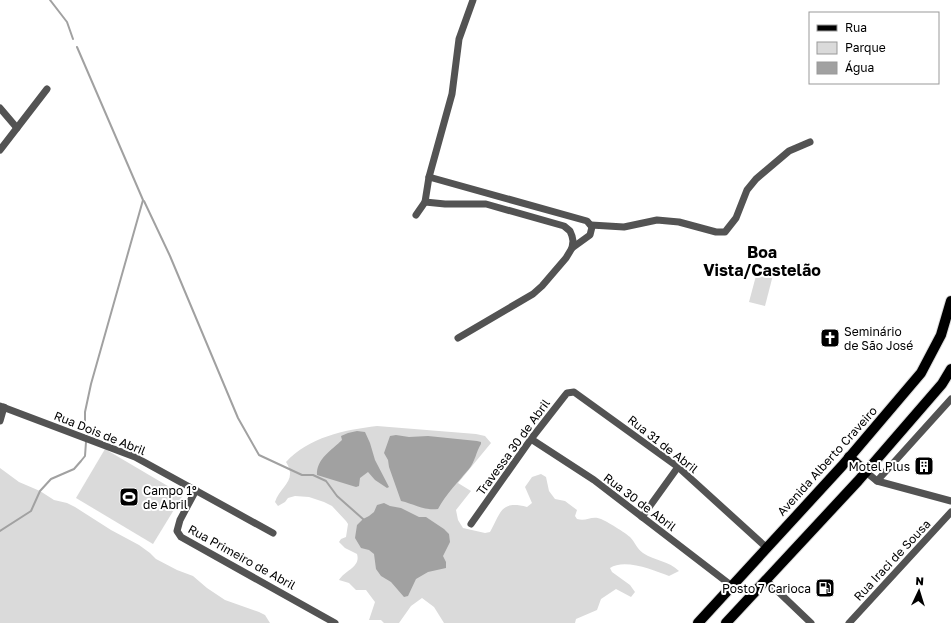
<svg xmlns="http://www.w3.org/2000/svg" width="951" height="623" viewBox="0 0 951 623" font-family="'Golos Text',sans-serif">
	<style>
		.green { fill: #dadada }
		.water { fill: #a1a1a1 }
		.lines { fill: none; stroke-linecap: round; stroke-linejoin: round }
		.stream { stroke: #a1a1a1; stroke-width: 2 }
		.primary-casing { stroke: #dbdbdb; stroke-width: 12 }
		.minor { stroke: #535353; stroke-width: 7 }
		.primary { stroke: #000; stroke-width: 10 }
		.labels { text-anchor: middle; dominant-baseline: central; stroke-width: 4; stroke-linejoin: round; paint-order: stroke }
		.poi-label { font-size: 12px; fill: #000; stroke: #fff; text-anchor: start }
		.street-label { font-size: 12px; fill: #000; stroke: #fff }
		.district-label { font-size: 16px; font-weight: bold; fill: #000; stroke: #fff }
	</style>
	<rect width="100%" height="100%" fill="#fff"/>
	<g class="green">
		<path d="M 757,272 L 773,275 L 765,306 L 749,302 Z"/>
		<path d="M 377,426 L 476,434 L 485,436 L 491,443 L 458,483 L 471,491 L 456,510 L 458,520 L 463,528 L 485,533 L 490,532 C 501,513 500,500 527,507 L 532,503 L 525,487 L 532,477 L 541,474 L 546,477 L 549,491 L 555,499 L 565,501 L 577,510 L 575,516 L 577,519 C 587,522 591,515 601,519 C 606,521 626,533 630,537 C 635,542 637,549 643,553 C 655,561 669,561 679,571 L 669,576 C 654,570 624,558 610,568 L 612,572 L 630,585 L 635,592 L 631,597 L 616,589 L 601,599 L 597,610 L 576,619 L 575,623 L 444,623 L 434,607 L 422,598 L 411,606 L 399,623 L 384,623 L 381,620 L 369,620 L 375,602 L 366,590 L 356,590 L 349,583 L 339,580 C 345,570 361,567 357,554 L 345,548 L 339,542 L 341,539 L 346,537 L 348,524 L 346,521 L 332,506 L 324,502 L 309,497 L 295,496 L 288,498 L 285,502 L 278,506 L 275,502 C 280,486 298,481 286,462 C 309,437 344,430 377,426 Z"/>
		<path d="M 105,449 L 183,495 L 153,544 L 76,498 Z"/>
		<path d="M 0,468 L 19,482 L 40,491 L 54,500 L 67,503 L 75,507 L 111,530 L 139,545 L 150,553 L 156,559 L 177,570 L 193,576 L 207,588 L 225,600 L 259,612 L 265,615 L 270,623 L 0,623 Z"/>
	</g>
	<g class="water">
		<path d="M 357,431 L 365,432 L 370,443 L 375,460 L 389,487 L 387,488 L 375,480 L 368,472 L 360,478 L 359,486 L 356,487 L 317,475 C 316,459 332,450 342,440 L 341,436 L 348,433 Z"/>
		<path d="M 396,435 L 409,437 L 428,436 L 477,441 L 481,442 L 481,444 C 476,452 475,462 469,469 C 458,482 446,494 438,509 C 425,511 414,504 401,501 L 389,467 L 388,460 L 384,453 L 390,436 Z"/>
		<path d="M 384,503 L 390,506 L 401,508 L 419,517 L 426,517 L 444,529 L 449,534 L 450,542 L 443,556 L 446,562 L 446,568 L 428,572 L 416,579 L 408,596 L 404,597 L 391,582 L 381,576 L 376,569 L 374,554 L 369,550 L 361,548 L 355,538 L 357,525 L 363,519 L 369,516 L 374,512 L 377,505 Z"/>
	</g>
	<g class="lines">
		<g class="stream">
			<path d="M 50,0 L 67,22 L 73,39"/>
			<path d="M 77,47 L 143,200 L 91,384 L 85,412 L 85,432"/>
			<path d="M 144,201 L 170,256 L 238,418 L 259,455 L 302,475 L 313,475 L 326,481 L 337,496 L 363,519"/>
			<path d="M 0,531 L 31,511 L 40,491 L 51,479 L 74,469 L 81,461 L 85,456 L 86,442"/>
		</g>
		<defs>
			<g id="primary">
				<path d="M 849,457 L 866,472"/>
				<path d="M 698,623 L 842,466 L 921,373 L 941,335 L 951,301"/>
				<path d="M 726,623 L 858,481 L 942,384 L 951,369"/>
			</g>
		</defs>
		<use href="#primary" class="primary-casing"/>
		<g class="minor">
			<path d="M 0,108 L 17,128"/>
			<path d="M 0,150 L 47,89"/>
			<path d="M 429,177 L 587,221 L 592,227 L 590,235 L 572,248"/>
			<path d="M 425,202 L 445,204 L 486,204 L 564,226 L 570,231 L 572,236 L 573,241 L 572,248 L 566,258 L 542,286 L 533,294 L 458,338"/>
			<path d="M 416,215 L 425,202 L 429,177 L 452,94 L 459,39 L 473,0"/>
			<path d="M 591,225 L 624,227 L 657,220 L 679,222 L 716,232 L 725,232 L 736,218 L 747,190 L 756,179 L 789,151 L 810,142"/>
			<path d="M 0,406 L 135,457 L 273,533"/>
			<path d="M 0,421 L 4,407"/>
			<path d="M 531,439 L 594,480 L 732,586"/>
			<path d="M 866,472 L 877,481 L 951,501"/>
			<path d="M 877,481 L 951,399"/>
			<path d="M 196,490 L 180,520 L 177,531 L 181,537 L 335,623"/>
			<path d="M 642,517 L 678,467"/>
			<path d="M 471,524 L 531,439 L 563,398 L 567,393 L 574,392 L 678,467 L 767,548"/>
			<path d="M 766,580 L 811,623"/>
			<path d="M 849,623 L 951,512"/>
		</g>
		<use href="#primary" class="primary"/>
	</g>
	<defs>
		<symbol id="church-square" viewBox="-11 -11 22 22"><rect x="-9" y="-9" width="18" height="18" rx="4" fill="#000" stroke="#fff"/><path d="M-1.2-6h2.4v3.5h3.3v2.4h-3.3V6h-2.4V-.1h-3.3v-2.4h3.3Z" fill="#fff"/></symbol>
		<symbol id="building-square" viewBox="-11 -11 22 22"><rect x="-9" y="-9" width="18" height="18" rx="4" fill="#000" stroke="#fff"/><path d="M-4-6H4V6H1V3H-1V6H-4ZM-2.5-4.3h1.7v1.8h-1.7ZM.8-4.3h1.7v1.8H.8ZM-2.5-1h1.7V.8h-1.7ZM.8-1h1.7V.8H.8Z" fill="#fff"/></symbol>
		<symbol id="stadium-square" viewBox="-11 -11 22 22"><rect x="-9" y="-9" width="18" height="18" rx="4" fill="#000" stroke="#fff"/><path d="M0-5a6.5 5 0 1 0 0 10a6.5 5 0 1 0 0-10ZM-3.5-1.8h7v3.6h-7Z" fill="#fff"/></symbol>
		<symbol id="fuel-square" viewBox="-11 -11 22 22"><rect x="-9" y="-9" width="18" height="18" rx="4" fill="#000" stroke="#fff"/><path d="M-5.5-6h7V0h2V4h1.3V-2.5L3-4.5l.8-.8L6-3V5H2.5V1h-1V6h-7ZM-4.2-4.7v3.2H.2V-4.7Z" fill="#fff"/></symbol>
	</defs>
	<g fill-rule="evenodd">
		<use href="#church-square" x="819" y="327" width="22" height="22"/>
		<use href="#building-square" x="913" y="455" width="22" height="22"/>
		<use href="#stadium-square" x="118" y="486" width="22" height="22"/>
		<use href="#fuel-square" x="814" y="577" width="22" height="22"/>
	</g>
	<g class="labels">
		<g class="poi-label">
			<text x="844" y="331">Seminário<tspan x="844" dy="14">de São José</tspan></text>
			<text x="910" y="466" text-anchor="end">Motel Plus</text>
			<text x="143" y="490">Campo 1º<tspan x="143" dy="14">de Abril</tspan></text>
			<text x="811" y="588" text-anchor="end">Posto 7 Carioca</text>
		</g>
		<g class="street-label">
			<text transform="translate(100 433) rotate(22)">Rua Dois de Abril</text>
			<text transform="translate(663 444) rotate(38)">Rua 31 de Abril</text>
			<text transform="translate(513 447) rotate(-54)">Travessa 30 de Abril</text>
			<text transform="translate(827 461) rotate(-48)">Avenida Alberto Craveiro</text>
			<text transform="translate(640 502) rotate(37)">Rua 30 de Abril</text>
			<text transform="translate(242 557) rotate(29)">Rua Primeiro de Abril</text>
			<text transform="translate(892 560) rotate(-47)">Rua Iraci de Sousa</text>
		</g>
		<g class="district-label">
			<text x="762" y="252">Boa<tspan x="762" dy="18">Vista/Castelão</tspan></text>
		</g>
	</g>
	<rect x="809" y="12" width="130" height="72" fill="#ffffff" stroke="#999999"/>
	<rect x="817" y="25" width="20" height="6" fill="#000000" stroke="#999999"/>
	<text x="845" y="32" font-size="12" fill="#000000">Rua</text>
	<rect x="817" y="42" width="20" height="12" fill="#dadada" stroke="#999999"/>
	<text x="845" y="52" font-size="12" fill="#000000">Parque</text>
	<rect x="817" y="62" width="20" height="12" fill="#a1a1a1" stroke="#999999"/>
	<text x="845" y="72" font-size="12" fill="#000000">Água</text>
	<g transform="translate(919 591) rotate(4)" stroke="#ffffff" stroke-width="3" paint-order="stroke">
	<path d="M0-3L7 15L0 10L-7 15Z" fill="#000000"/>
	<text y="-6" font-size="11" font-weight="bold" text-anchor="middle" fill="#000000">N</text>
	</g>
</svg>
